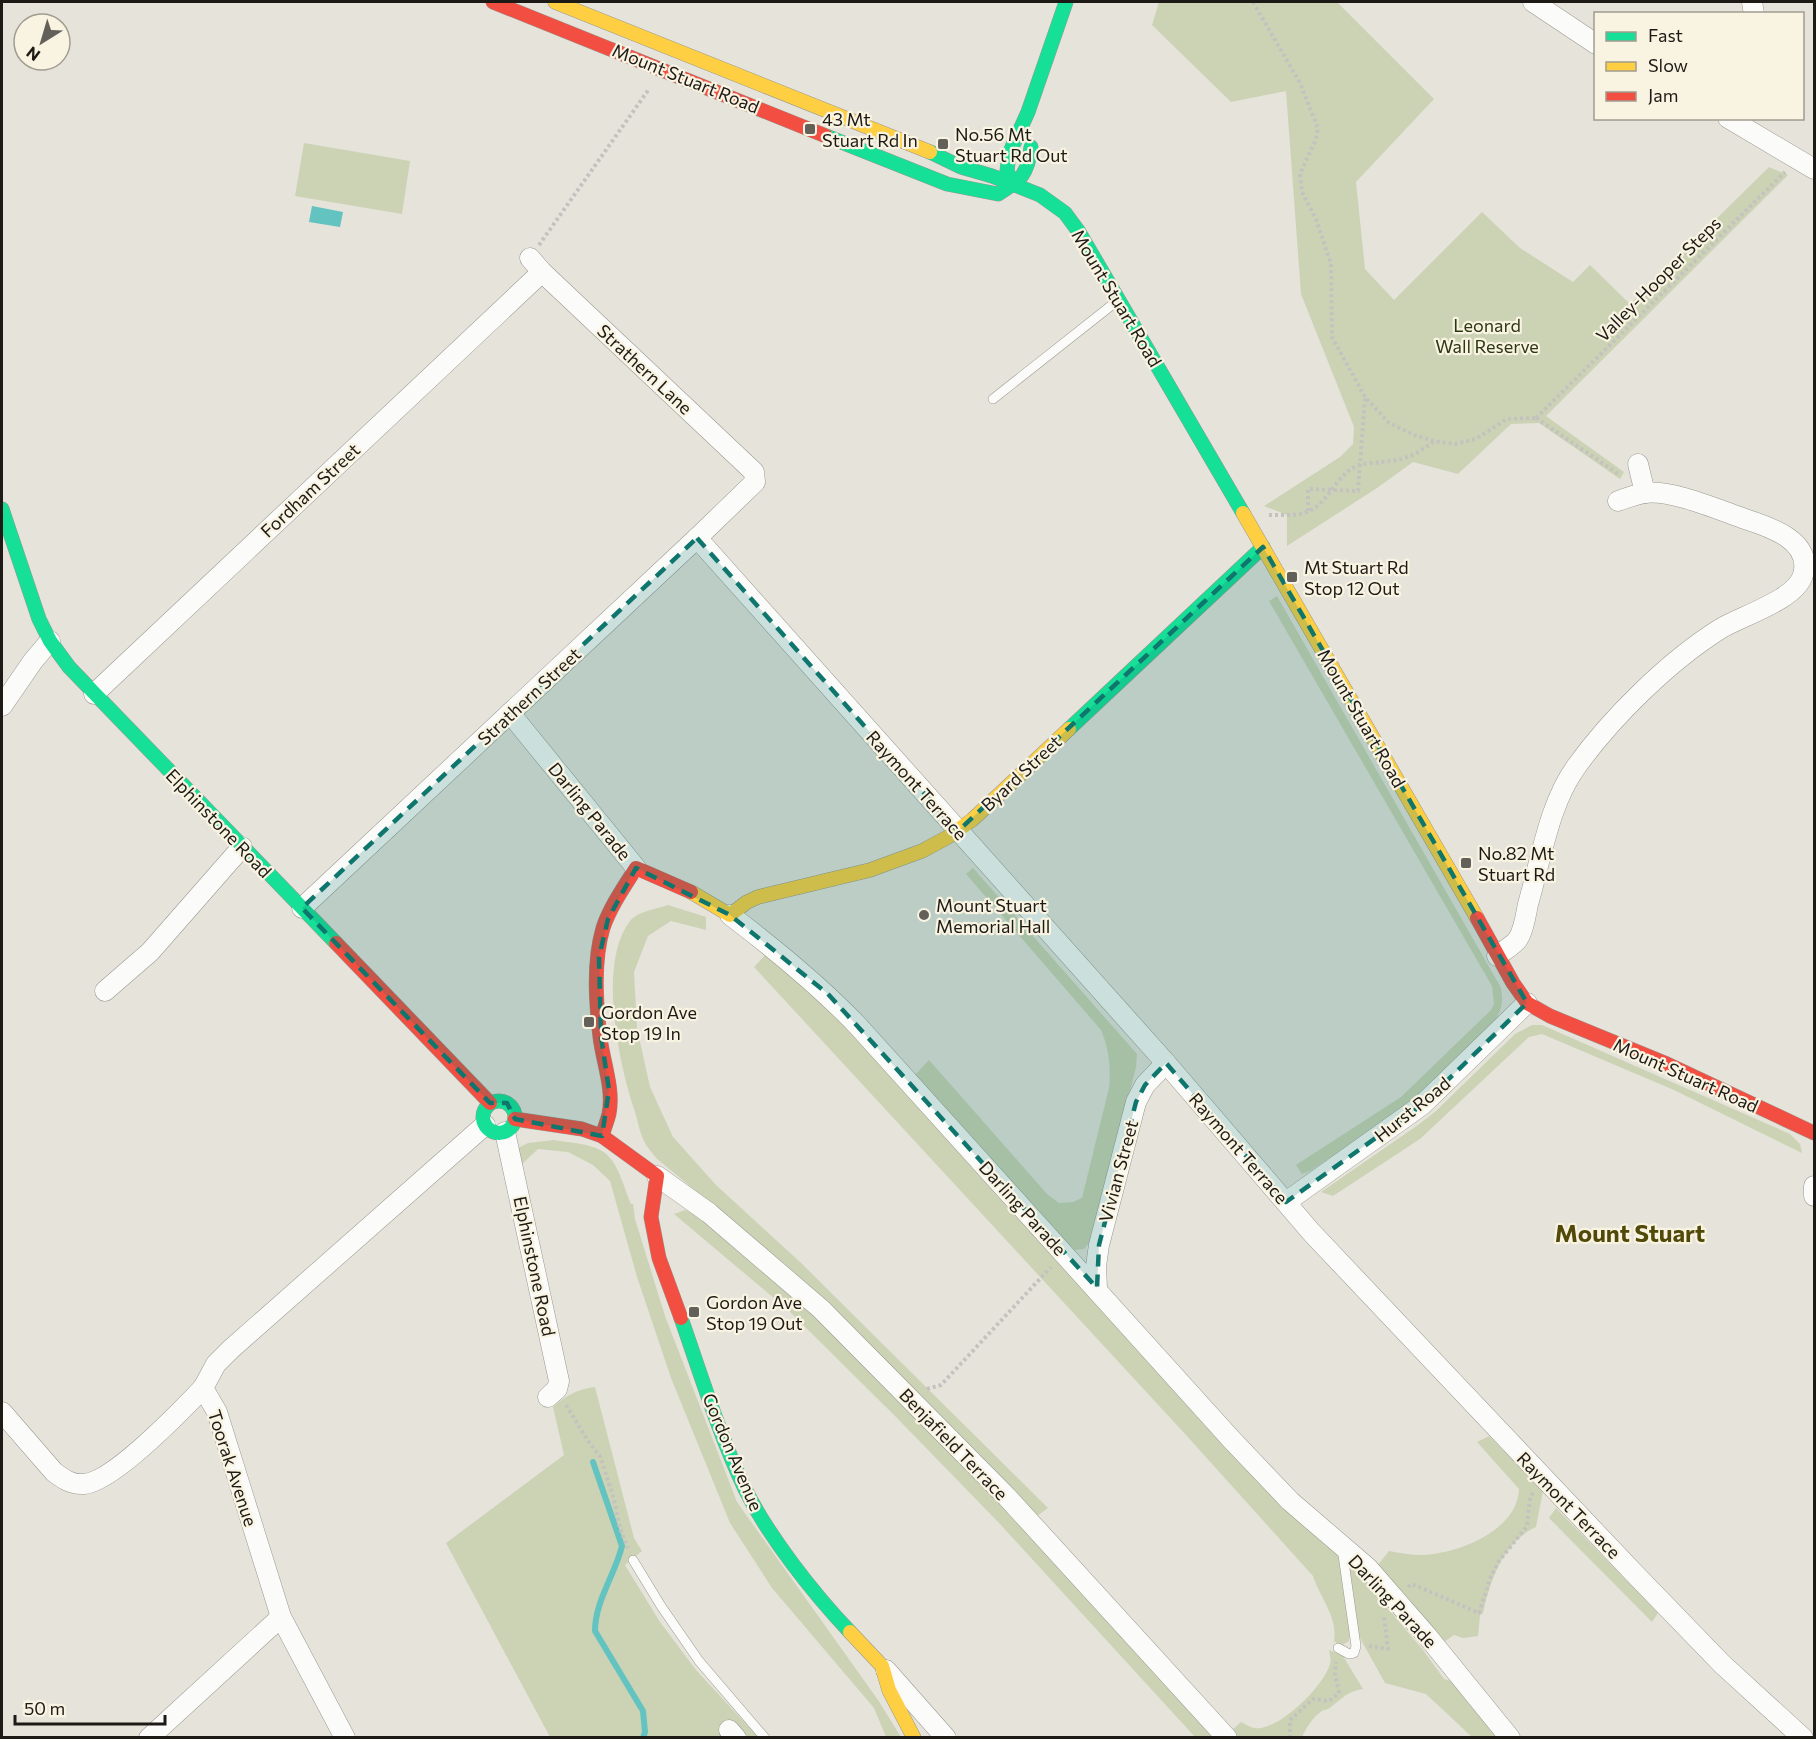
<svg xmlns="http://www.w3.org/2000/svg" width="1816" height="1739" viewBox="0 0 1816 1739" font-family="Commissioner,sans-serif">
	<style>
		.green { fill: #ccd3b5 }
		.water { fill: #62c3c0 }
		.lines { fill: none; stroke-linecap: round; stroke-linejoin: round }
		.stream { stroke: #62c3c0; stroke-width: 6 }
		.lane-casing { stroke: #9a9891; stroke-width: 10 }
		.street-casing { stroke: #9a9891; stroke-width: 21 }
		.fast-casing { stroke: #9a9891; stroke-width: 15 }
		.slow-casing { stroke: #9a9891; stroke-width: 15 }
		.jam-casing { stroke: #9a9891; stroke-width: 15 }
		.path { stroke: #c4c2bf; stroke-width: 4; stroke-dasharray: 3 3; stroke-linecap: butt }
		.lane { stroke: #fbfbf9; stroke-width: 9 }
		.street { stroke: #fbfbf9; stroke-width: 20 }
		.fast { stroke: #16e098; stroke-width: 14 }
		.slow { stroke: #ffcf43; stroke-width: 14 }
		.jam { stroke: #f24e42; stroke-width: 14 }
		.marked { fill: #0f766e; fill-opacity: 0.2; stroke: #0f766e; stroke-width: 4.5; stroke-dasharray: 12 8; stroke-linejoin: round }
		.poi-dot { fill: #63605a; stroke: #f9f3e2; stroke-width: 2 }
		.labels { text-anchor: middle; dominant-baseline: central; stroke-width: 4.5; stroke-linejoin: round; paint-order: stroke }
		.street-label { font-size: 18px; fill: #1d1a15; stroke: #f9f3e2 }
		.poi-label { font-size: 18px; fill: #1d1a15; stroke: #f9f3e2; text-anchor: start }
		.park-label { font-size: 18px; fill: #2d3714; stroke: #f9f3e2 }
		.district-label { font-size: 24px; font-weight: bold; fill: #514908; stroke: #f9f3e2 }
	</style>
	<rect width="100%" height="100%" fill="#e6e3da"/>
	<g class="green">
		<path d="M 1159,2 L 1337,2 L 1434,99 L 1356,182 L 1365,269 L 1394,300 L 1482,212 L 1520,248 L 1573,282 L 1590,265 L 1630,304 L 1769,167 L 1788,175 L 1546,416 L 1624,472 L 1620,479 L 1539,423 L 1511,424 L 1458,474 L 1413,462 L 1377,488 L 1287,546 L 1287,515 L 1264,506 L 1340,457 L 1353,444 L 1354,427 L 1301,294 L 1286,91 L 1231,102 L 1152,25 Z"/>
		<path d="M 304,143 L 410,161 L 402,214 L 295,196 Z"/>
		<path d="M 1277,596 L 1500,986 C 1505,1001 1501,1011 1493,1024 L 1419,1096 L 1386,1121 L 1310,1171 L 1302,1174 L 1296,1165 L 1401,1097 L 1491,1010 L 1494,1004 L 1492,986 L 1269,601 Z"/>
		<path d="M 973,868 L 1137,1054 L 1136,1067 L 1092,1239 L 1084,1249 L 1075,1250 L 1070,1246 L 915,1075 L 929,1060 L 1047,1194 L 1059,1203 L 1073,1202 L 1082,1198 L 1109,1088 C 1111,1067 1109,1049 1101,1030 L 966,874 Z"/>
		<path d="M 668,905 L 706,917 L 706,930 L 671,921 L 648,936 L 634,972 L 637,1028 L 650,1087 L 673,1137 L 716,1185 L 800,1262 L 1048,1508 L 1037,1516 L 848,1323 L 788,1267 L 656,1158 C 652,1153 648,1148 645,1143 C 640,1134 638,1122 635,1112 C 619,1065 597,963 630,921 C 638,911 657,909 668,905 Z"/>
		<path d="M 766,954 L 834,1013 L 1315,1534 L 1359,1574 L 1423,1650 L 1444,1679 L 1458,1683 L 1501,1737 L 1472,1737 L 1426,1694 L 1385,1683 L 1360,1638 L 1350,1631 L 1349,1641 L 1341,1646 L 1334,1641 C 1338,1617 1320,1598 1313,1576 L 1186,1435 L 754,967 Z"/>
		<path d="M 1532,1025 L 1542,1025 L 1790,1134 L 1800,1144 L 1802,1153 L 1674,1090 L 1542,1034 L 1529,1037 L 1420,1139 L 1333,1196 L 1321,1192 L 1418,1125 L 1436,1111 L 1515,1034 Z"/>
		<path d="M 554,1140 C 569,1143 592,1143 605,1153 C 619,1164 624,1188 631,1204 L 633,1204 L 635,1219 L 665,1316 L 737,1502 L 878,1700 L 901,1737 L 886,1737 L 874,1708 L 772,1588 L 730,1523 L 671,1378 L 637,1277 L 610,1181 L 593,1165 L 568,1152 L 538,1149 L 520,1166 L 516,1149 L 528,1143 Z"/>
		<path d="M 685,1210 L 696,1214 L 816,1315 L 1014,1518 L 1218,1737 L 1195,1737 L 1000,1524 L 896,1417 L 788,1310 L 674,1214 Z"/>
		<path d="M 595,1387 L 634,1538 L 642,1551 L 625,1565 L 660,1622 L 696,1670 L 758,1737 L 550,1737 L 446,1543 L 564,1455 L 553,1407 C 565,1396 578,1389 595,1387 Z"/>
		<path d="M 1489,1436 L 1543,1491 L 1536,1527 C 1503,1542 1490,1581 1483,1613 L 1480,1615 L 1478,1636 L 1463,1638 L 1454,1635 L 1444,1642 L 1403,1592 L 1377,1566 L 1389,1551 C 1400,1553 1411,1555 1422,1555 C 1458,1554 1518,1530 1519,1489 L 1477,1442 Z"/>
		<path d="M 1556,1508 L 1658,1613 L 1652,1622 L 1549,1518 Z"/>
		<path d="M 1329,1650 L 1343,1656 L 1363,1689 C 1346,1692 1343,1698 1331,1707 C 1329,1709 1324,1710 1322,1711 C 1313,1717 1306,1728 1302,1737 L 1238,1737 L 1231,1731 L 1241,1722 C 1245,1724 1250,1727 1254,1728 C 1278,1732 1324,1686 1330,1664 C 1331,1660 1330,1655 1329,1650 Z"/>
	</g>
	<path class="water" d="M 312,206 L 343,212 L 340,227 L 309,222 Z"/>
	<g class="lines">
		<path class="stream" d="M 593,1462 L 622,1546 C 615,1575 595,1601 595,1631 L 643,1711 L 645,1732 L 643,1738"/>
		<defs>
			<g id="lane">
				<path d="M 993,399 L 1117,301"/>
				<path d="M 633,1560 L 661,1606 L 699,1661 L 765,1738"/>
				<path d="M 1338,1648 L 1349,1654 L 1354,1653 L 1356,1646 L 1342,1548"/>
			</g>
			<g id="street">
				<path d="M 1533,2 L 1596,44"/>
				<path d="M 1752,2 L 1754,14"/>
				<path d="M 1728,118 L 1814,169"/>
				<path d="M 1638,464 L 1645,493"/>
				<path d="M 697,538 L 1166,1063 L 1312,1233 L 1632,1571 L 1722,1664 L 1803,1738"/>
				<path d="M 94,694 L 542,272"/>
				<path d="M 2,706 L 33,661 L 50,641"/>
				<path d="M 510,713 L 636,868"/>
				<path d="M 302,908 L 697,538 L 755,482 L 754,472 L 542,272 L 530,258"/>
				<path d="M 730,915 C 776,950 819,985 858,1026 L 1231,1439 L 1290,1501 L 1368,1568 L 1428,1637 L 1510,1738"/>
				<path d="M 1497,956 C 1503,951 1514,945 1518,939 C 1524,930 1526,914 1528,904 C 1541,860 1549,804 1576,767 C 1611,718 1669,661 1720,629 C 1741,616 1796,600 1803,575 C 1813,541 1770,527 1745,519 C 1719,510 1671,489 1644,493 C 1635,495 1626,498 1618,501"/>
				<path d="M 105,991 L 150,952 L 242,847"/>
				<path d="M 505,1132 L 559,1381 L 557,1389 L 548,1397"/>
				<path d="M 657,1176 L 709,1213 L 821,1309 L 1007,1497 L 1227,1738"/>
				<path d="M 1814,1186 L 1814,1196"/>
				<path d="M 1286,1202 L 1422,1105 L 1527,1003"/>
				<path d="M 1097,1288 L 1096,1266 L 1099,1245 L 1136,1102 L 1145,1085 L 1166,1063"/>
				<path d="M 2,1412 L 54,1472 C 63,1479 72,1485 84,1484 C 113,1482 182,1410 203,1388"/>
				<path d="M 886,1670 L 946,1738"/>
				<path d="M 729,1730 L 736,1738"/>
				<path d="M 149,1738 L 281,1617"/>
				<path d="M 345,1738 L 281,1617 L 217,1412 L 203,1388 L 216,1364 L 231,1349 L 485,1125"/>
			</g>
			<g id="fast">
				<path d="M 826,136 L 947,184 L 998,194 C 1021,180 1028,174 1031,147"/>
				<path d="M 930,152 L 961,167 L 992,176 L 1040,195 L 1065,213 L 1079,232 L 1243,513"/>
				<path d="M 1013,185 L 1007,171 L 1009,154 L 1028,112 L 1066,2"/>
				<path d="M 2,509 L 39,619 L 50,641 L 69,667 L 336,943"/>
				<path d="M 1069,729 L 1263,547"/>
				<circle cx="499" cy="1117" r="16"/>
				<path d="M 681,1318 C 701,1375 719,1434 745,1489 C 769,1537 813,1593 850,1632"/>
			</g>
			<g id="slow">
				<path d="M 555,2 L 930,152"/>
				<path d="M 1243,513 L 1477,918"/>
				<path d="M 691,892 L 730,915 L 747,902 L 758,897 L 870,870 L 922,851 L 948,837 L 972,820 L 1069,729"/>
				<path d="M 850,1632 L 882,1666 L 889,1690 L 914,1738"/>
			</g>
			<g id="jam">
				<path d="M 493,2 L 826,136"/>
				<path d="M 1477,918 L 1513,983 L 1527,1003 L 1550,1016 L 1667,1064 L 1814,1133"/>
				<path d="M 336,943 L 490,1103"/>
				<path d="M 515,1119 L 582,1129 L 602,1136 L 657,1176 L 651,1217 L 659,1258 L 681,1318"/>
				<path d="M 602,1136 C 604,1129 607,1122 609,1114 C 614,1089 603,1062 600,1037 C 596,1003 593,962 603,928 C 610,907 624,887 636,868 L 691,892"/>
			</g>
		</defs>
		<use href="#lane" class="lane-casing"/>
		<use href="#street" class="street-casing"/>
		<use href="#fast" class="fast-casing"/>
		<use href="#slow" class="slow-casing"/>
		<use href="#jam" class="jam-casing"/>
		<g class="path">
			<path d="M 1253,2 L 1300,83 L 1318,128 L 1316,139 L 1300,174 L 1302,192 L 1316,219 L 1331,264 L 1332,337 L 1365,397 L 1389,423 L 1414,435 L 1434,441 L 1455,444 L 1476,439 L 1507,419 L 1536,418"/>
			<path d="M 539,245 L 649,89"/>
			<path d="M 1536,418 L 1785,172"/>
			<path d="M 1536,418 L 1620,475"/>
			<path d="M 1308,511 L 1308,489 L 1358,491 L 1365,398"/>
			<path d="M 1269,515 C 1282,515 1295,516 1307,512 C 1330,503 1336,473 1359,465 C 1366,463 1375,463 1382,462 C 1405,460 1416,455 1434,441"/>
			<path d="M 927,1389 L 941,1385 L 1051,1267"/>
			<path d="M 566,1405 L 590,1444 L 600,1456 L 614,1499 L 620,1528 L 628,1548"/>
			<path d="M 1408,1587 L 1412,1584 L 1479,1613 L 1491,1576 L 1499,1561 L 1527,1526 L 1530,1497 L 1534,1492"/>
			<path d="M 1369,1646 L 1388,1649 L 1384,1616"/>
			<path d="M 1290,1738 L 1290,1720 L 1313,1699 L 1329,1701 L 1339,1693 L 1335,1673 L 1336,1662"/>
		</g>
		<use href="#lane" class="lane"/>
		<use href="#street" class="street"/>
		<use href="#fast" class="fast"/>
		<use href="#slow" class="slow"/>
		<use href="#jam" class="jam"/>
	</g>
	<path class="marked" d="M 697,538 L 958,831 L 1263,547 L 1527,1003 L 1422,1105 L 1286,1202 L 1166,1063 L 1145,1085 L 1136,1102 L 1099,1245 L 1097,1288 L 828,994 L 730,915 L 636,868 L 608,919 L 599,957 L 601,1036 L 609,1090 L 602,1136 L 515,1119 L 507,1103 L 490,1103 L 302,908 Z"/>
	<g class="poi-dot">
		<rect x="804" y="123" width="12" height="12" rx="3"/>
		<rect x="937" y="138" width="12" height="12" rx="3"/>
		<rect x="1286" y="571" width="12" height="12" rx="3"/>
		<rect x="1460" y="857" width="12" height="12" rx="3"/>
		<circle cx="924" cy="915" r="6"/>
		<rect x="583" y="1016" width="12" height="12" rx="3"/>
		<rect x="688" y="1306" width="12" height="12" rx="3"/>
	</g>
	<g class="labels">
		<g class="street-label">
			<text transform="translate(686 78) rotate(22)">Mount Stuart Road</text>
			<text transform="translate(1658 279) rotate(-45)">Valley-Hooper Steps</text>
			<text transform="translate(1117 298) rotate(59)">Mount Stuart Road</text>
			<text transform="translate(645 369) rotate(43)">Strathern Lane</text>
			<text transform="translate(310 490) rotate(-43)">Fordham Street</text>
			<text transform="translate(529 696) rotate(-43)">Strathern Street</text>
			<text transform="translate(1362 718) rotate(60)">Mount Stuart Road</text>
			<text transform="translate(1021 773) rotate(-43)">Byard Street</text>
			<text transform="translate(917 785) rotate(48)">Raymont Terrace</text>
			<text transform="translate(590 811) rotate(51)">Darling Parade</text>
			<text transform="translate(219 823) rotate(46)">Elphinstone Road</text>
			<text transform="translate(1686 1075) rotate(24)">Mount Stuart Road</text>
			<text transform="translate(1412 1109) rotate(-39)">Hurst Road</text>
			<text transform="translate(1239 1148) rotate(49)">Raymont Terrace</text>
			<text transform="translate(1118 1171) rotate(-75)">Vivian Street</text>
			<text transform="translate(1023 1208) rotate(48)">Darling Parade</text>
			<text transform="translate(535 1266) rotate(78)">Elphinstone Road</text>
			<text transform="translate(954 1444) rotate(46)">Benjafield Terrace</text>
			<text transform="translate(733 1452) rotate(67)">Gordon Avenue</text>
			<text transform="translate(233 1468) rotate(72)">Toorak Avenue</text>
			<text transform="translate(1569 1505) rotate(46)">Raymont Terrace</text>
			<text transform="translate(1393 1601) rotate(47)">Darling Parade</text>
		</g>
		<g class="poi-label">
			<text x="822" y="119">43 Mt<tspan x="822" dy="21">Stuart Rd In</tspan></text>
			<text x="955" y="134">No.56 Mt<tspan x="955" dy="21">Stuart Rd Out</tspan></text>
			<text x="1304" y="567">Mt Stuart Rd<tspan x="1304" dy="21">Stop 12 Out</tspan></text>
			<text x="1478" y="853">No.82 Mt<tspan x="1478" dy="21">Stuart Rd</tspan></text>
			<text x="936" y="905">Mount Stuart<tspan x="936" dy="21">Memorial Hall</tspan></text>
			<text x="601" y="1012">Gordon Ave<tspan x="601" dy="21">Stop 19 In</tspan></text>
			<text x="706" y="1302">Gordon Ave<tspan x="706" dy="21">Stop 19 Out</tspan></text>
		</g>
		<g class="park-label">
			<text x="1487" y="325">Leonard<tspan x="1487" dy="21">Wall Reserve</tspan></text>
		</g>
		<g class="district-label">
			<text x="1630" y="1232">Mount Stuart</text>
		</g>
	</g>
	<rect width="1816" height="1739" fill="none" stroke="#1d1a15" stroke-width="6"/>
	<rect x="1594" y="12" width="210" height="108" fill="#f9f3e2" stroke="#a19c90" stroke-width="1.5"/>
	<rect x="1606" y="32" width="30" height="9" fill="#16e098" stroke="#a19c90" stroke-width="1.5"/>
	<text x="1648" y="42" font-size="18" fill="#1d1a15">Fast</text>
	<rect x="1606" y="62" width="30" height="9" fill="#ffcf43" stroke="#a19c90" stroke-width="1.5"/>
	<text x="1648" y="72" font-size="18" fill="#1d1a15">Slow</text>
	<rect x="1606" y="92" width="30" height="9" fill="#f24e42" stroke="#a19c90" stroke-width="1.5"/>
	<text x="1648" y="102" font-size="18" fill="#1d1a15">Jam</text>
	<g transform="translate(42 42) rotate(217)"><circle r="28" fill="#f9f3e2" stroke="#a19c90" stroke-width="1.5"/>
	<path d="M0-4.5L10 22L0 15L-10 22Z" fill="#63605a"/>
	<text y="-9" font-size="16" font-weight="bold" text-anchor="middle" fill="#1d1a15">N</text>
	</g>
	<path d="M15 1715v9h150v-9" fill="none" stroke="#1d1a15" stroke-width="3"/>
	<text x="24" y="1715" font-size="18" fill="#1d1a15" stroke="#f9f3e2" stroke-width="4.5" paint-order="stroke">50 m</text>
</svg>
